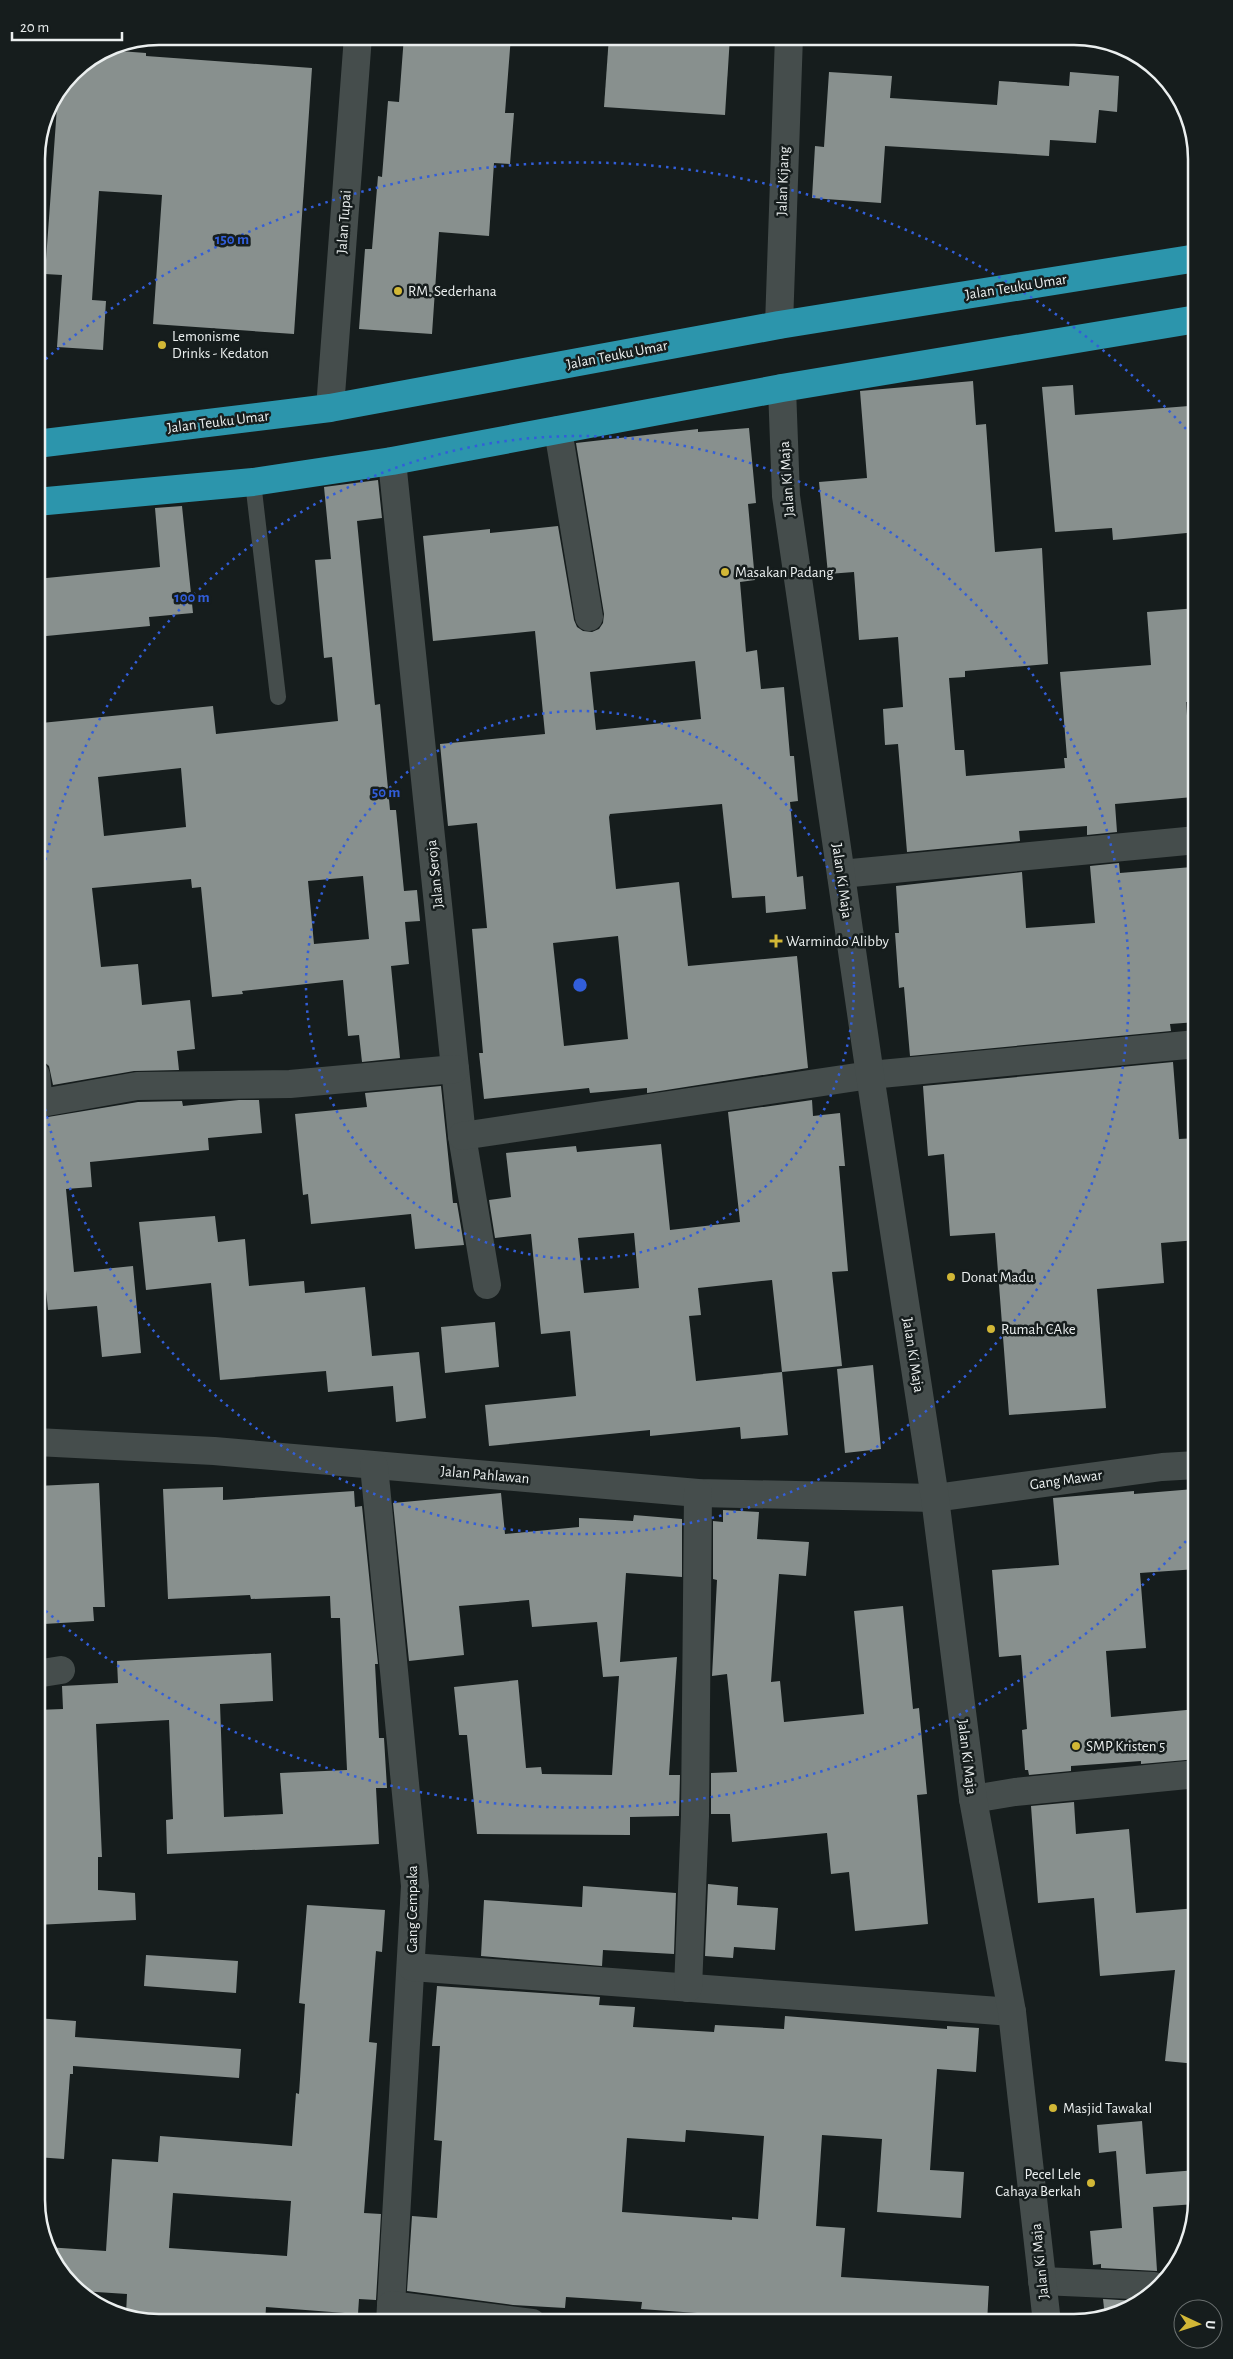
<svg xmlns="http://www.w3.org/2000/svg" width="1233" height="2359" viewBox="0 0 1233 2359" font-family="'Alegreya Sans',sans-serif">
	<style>
		.building { fill: #88908e; fill-rule: evenodd }
		.lines { fill: none; stroke-linecap: round; stroke-linejoin: round }
		.lane { stroke: #454d4c; stroke-width: 16 }
		.street { stroke: #454d4c; stroke-width: 28 }
		.secondary { stroke: #454d4c; stroke-width: 28 }
		.highway { stroke: #2c95ac; stroke-width: 28 }
		.ring { fill: none; stroke: #325eda; stroke-width: 2.5; stroke-dasharray: 2.5 5 }
		.poi-dot { fill: #d2b736; stroke: #161d1d; stroke-width: 2 }
		.labels { text-anchor: middle; dominant-baseline: central; stroke-width: 5; stroke-linejoin: round; paint-order: stroke }
		.street-label { font-size: 15px; fill: #ebefef; stroke: #161d1d }
		.poi-label { font-size: 15px; fill: #ebefef; stroke: #161d1d; text-anchor: start }
		.rim { fill: none; stroke: #ebefef; stroke-width: 2.5 }
		.centre { fill: #325eda; stroke: #161d1d; stroke-width: 2.5 }
		.ring-label { font-size: 15px; text-anchor: middle; font-weight: bold; fill: #325eda; stroke: #161d1d; stroke-width: 5; stroke-linejoin: round; paint-order: stroke }
	</style>
	<rect width="100%" height="100%" fill="#161d1d"/>
	<g class="building">
		<path d="M 404,36 L 511,36 L 505,113 L 514,113 L 510,164 L 494,163 L 489,236 L 439,232 L 432,334 L 359,329 L 365,249 L 372,249 L 378,176 L 382,177 L 388,101 L 399,102 Z"/>
		<path d="M 609,36 L 730,36 L 725,115 L 604,107 Z"/>
		<path d="M 106,50 L 146,53 L 146,56 L 312,68 L 294,334 L 153,324 L 162,195 L 99,191 L 92,300 L 106,301 L 103,350 L 57,347 L 62,275 L 45,274 L 58,93 L 72,72 Z"/>
		<path d="M 829,72 L 892,76 L 890,98 L 997,105 L 999,81 L 1069,86 L 1070,72 L 1119,76 L 1117,112 L 1099,110 L 1096,143 L 1050,140 L 1049,156 L 885,146 L 881,203 L 812,198 L 815,146 L 824,147 Z"/>
		<path d="M 973,381 L 976,425 L 986,424 L 995,552 L 1042,548 L 1048,664 L 965,671 L 965,677 L 949,678 L 955,750 L 964,750 L 966,776 L 1065,768 L 1064,758 L 1067,758 L 1060,672 L 1151,665 L 1147,612 L 1197,608 L 1197,702 L 1186,702 L 1193,797 L 1115,804 L 1117,832 L 1087,835 L 1087,826 L 1019,831 L 1020,841 L 907,852 L 898,744 L 885,745 L 883,709 L 903,707 L 898,637 L 859,640 L 854,572 L 828,574 L 819,482 L 867,478 L 860,391 Z"/>
		<path d="M 1073,385 L 1075,415 L 1189,406 L 1197,532 L 1113,540 L 1112,528 L 1055,532 L 1042,387 Z"/>
		<path d="M 749,428 L 756,503 L 748,504 L 755,580 L 740,582 L 746,652 L 757,650 L 761,689 L 784,687 L 790,756 L 794,756 L 798,801 L 790,802 L 797,877 L 803,876 L 806,909 L 766,913 L 765,896 L 732,898 L 722,804 L 610,814 L 609,817 L 616,889 L 679,882 L 688,966 L 797,956 L 808,1068 L 647,1093 L 647,1088 L 590,1093 L 589,1088 L 484,1099 L 479,1053 L 483,1053 L 472,929 L 487,928 L 477,823 L 448,826 L 440,744 L 545,734 L 535,631 L 433,641 L 423,536 L 490,529 L 490,533 L 558,526 L 574,620 L 577,627 L 583,631 L 592,632 L 599,629 L 603,623 L 604,614 L 576,443 L 698,429 L 698,432 ZM 695,661 L 701,719 L 596,730 L 590,672 ZM 618,936 L 628,1039 L 564,1046 L 553,943 Z"/>
		<path d="M 378,480 L 382,518 L 357,521 L 375,705 L 380,704 L 390,810 L 396,810 L 404,891 L 417,890 L 420,921 L 405,922 L 409,964 L 391,966 L 400,1058 L 362,1062 L 359,1035 L 348,1036 L 343,980 L 242,991 L 243,994 L 212,997 L 201,887 L 192,888 L 191,879 L 92,888 L 101,967 L 138,964 L 142,1005 L 190,1000 L 195,1049 L 177,1051 L 179,1070 L 134,1071 L 53,1085 L 49,1066 L 43,1061 L 36,1060 L 36,924 L 43,924 L 36,856 L 36,777 L 46,776 L 41,723 L 213,706 L 216,734 L 338,721 L 332,657 L 324,658 L 315,560 L 331,559 L 324,487 ZM 181,768 L 186,827 L 104,836 L 98,777 ZM 363,876 L 369,939 L 314,944 L 308,881 Z"/>
		<path d="M 182,506 L 193,613 L 149,617 L 150,626 L 36,637 L 36,579 L 160,567 L 155,508 Z"/>
		<path d="M 1119,863 L 1120,873 L 1192,867 L 1197,927 L 1197,1022 L 1170,1024 L 1171,1031 L 910,1056 L 904,987 L 899,988 L 895,933 L 899,933 L 896,886 L 1022,872 L 1026,928 L 1095,923 L 1090,866 Z"/>
		<path d="M 1173,1062 L 1179,1139 L 1197,1138 L 1197,1240 L 1161,1243 L 1164,1283 L 1097,1289 L 1106,1408 L 1009,1415 L 995,1233 L 950,1236 L 944,1154 L 928,1156 L 923,1086 Z"/>
		<path d="M 441,1086 L 453,1203 L 457,1203 L 464,1245 L 415,1249 L 411,1214 L 311,1224 L 308,1194 L 303,1195 L 295,1114 L 367,1107 L 365,1093 Z"/>
		<path d="M 239,1100 L 259,1100 L 262,1133 L 208,1138 L 209,1150 L 90,1162 L 92,1187 L 66,1189 L 74,1272 L 133,1266 L 141,1353 L 102,1357 L 97,1306 L 48,1310 L 36,1188 L 36,1119 L 138,1102 L 182,1101 L 183,1106 Z"/>
		<path d="M 812,1100 L 813,1116 L 840,1113 L 845,1166 L 839,1166 L 848,1271 L 832,1272 L 842,1366 L 782,1372 L 788,1435 L 741,1439 L 740,1427 L 650,1436 L 650,1430 L 489,1446 L 485,1405 L 576,1396 L 570,1331 L 541,1334 L 531,1234 L 495,1238 L 489,1200 L 511,1197 L 506,1153 L 576,1146 L 577,1152 L 661,1144 L 670,1230 L 740,1222 L 728,1112 ZM 634,1233 L 639,1288 L 584,1293 L 578,1238 ZM 772,1280 L 782,1372 L 696,1381 L 689,1316 L 701,1315 L 698,1288 Z"/>
		<path d="M 215,1216 L 218,1242 L 245,1239 L 249,1286 L 304,1281 L 305,1293 L 365,1287 L 372,1356 L 419,1352 L 426,1418 L 396,1422 L 393,1386 L 328,1392 L 326,1371 L 220,1380 L 211,1283 L 146,1290 L 139,1222 Z"/>
		<path d="M 495,1322 L 499,1367 L 445,1373 L 441,1327 Z"/>
		<path d="M 873,1365 L 881,1449 L 845,1453 L 837,1369 Z"/>
		<path d="M 99,1483 L 105,1607 L 93,1607 L 94,1621 L 44,1624 L 37,1486 Z"/>
		<path d="M 223,1487 L 223,1500 L 354,1491 L 355,1507 L 362,1506 L 378,1664 L 375,1664 L 379,1738 L 384,1738 L 387,1788 L 376,1788 L 379,1844 L 167,1854 L 166,1820 L 173,1819 L 169,1720 L 96,1724 L 102,1857 L 98,1857 L 98,1890 L 135,1893 L 136,1920 L 36,1925 L 36,1710 L 63,1709 L 62,1686 L 118,1683 L 117,1661 L 271,1653 L 273,1701 L 220,1704 L 224,1817 L 283,1814 L 280,1773 L 347,1770 L 340,1618 L 331,1618 L 330,1596 L 251,1599 L 250,1595 L 168,1599 L 163,1489 Z"/>
		<path d="M 1194,1489 L 1197,1569 L 1140,1573 L 1146,1648 L 1106,1651 L 1111,1717 L 1197,1709 L 1197,1759 L 1141,1764 L 1141,1761 L 1071,1766 L 1071,1771 L 1029,1775 L 1028,1770 L 1025,1770 L 1022,1730 L 1027,1729 L 1021,1655 L 999,1657 L 992,1570 L 1059,1565 L 1053,1498 L 1134,1491 L 1134,1494 Z"/>
		<path d="M 501,1493 L 505,1534 L 579,1527 L 579,1518 L 633,1521 L 634,1515 L 682,1519 L 682,1577 L 626,1573 L 620,1662 L 677,1657 L 669,1775 L 680,1775 L 679,1816 L 630,1817 L 630,1835 L 477,1834 L 467,1735 L 459,1735 L 454,1687 L 518,1680 L 526,1768 L 541,1767 L 542,1774 L 612,1775 L 619,1676 L 603,1677 L 597,1622 L 532,1627 L 529,1600 L 459,1606 L 464,1655 L 409,1661 L 393,1503 Z"/>
		<path d="M 723,1510 L 759,1512 L 757,1539 L 809,1542 L 806,1576 L 779,1574 L 771,1682 L 780,1681 L 784,1722 L 864,1714 L 854,1611 L 903,1606 L 913,1709 L 919,1708 L 927,1794 L 917,1795 L 928,1924 L 855,1931 L 849,1872 L 831,1874 L 827,1833 L 732,1842 L 730,1814 L 711,1814 L 711,1773 L 737,1772 L 727,1674 L 712,1676 L 717,1580 L 713,1579 L 713,1521 L 723,1522 Z"/>
		<path d="M 1074,1802 L 1076,1834 L 1129,1829 L 1136,1913 L 1197,1908 L 1197,2064 L 1165,2061 L 1175,1970 L 1100,1976 L 1094,1898 L 1038,1903 L 1031,1806 Z"/>
		<path d="M 708,1884 L 738,1887 L 737,1905 L 778,1908 L 775,1950 L 734,1947 L 733,1958 L 705,1956 Z"/>
		<path d="M 583,1886 L 676,1893 L 674,1954 L 603,1950 L 602,1966 L 481,1956 L 484,1900 L 582,1907 Z"/>
		<path d="M 307,1905 L 385,1910 L 382,1952 L 376,1951 L 369,2042 L 377,2043 L 364,2213 L 381,2214 L 376,2300 L 359,2299 L 358,2314 L 266,2307 L 265,2323 L 152,2322 L 126,2314 L 127,2294 L 81,2291 L 46,2247 L 106,2251 L 112,2159 L 158,2162 L 160,2136 L 292,2146 L 296,2093 L 299,2094 L 305,2004 L 299,2003 ZM 173,2193 L 291,2201 L 287,2256 L 169,2248 Z"/>
		<path d="M 146,1955 L 238,1961 L 236,1993 L 144,1986 Z"/>
		<path d="M 437,1986 L 600,1997 L 599,2005 L 635,2007 L 633,2027 L 714,2032 L 715,2025 L 784,2029 L 785,2016 L 947,2029 L 947,2026 L 979,2028 L 976,2072 L 937,2069 L 930,2170 L 964,2172 L 961,2218 L 877,2212 L 882,2139 L 822,2135 L 816,2226 L 845,2228 L 841,2277 L 989,2286 L 987,2323 L 904,2318 L 903,2323 L 710,2323 L 711,2314 L 641,2309 L 642,2302 L 566,2297 L 565,2308 L 513,2305 L 407,2291 L 412,2216 L 437,2218 L 442,2141 L 434,2140 L 440,2046 L 432,2046 ZM 686,2130 L 764,2136 L 758,2219 L 732,2217 L 732,2220 L 622,2212 L 627,2138 L 685,2142 Z"/>
		<path d="M 36,2018 L 76,2021 L 75,2037 L 241,2049 L 239,2078 L 73,2066 L 73,2074 L 70,2074 L 64,2159 L 36,2157 Z"/>
		<path d="M 1142,2121 L 1146,2174 L 1197,2170 L 1197,2200 L 1196,2204 L 1153,2207 L 1157,2271 L 1101,2268 L 1101,2264 L 1093,2265 L 1090,2231 L 1122,2228 L 1116,2151 L 1099,2153 L 1097,2125 Z"/>
		<path d="M 1103,2299 L 1136,2301 L 1121,2313 L 1105,2317 Z"/>
	</g>
	<g class="lines">
		<path class="lane" d="M 253,482 L 278,697"/>
		<g class="street">
			<path d="M 779,325 L 789,36"/>
			<path d="M 558,430 L 589,617"/>
			<path d="M 392,461 L 462,1136 L 487,1285"/>
			<path d="M 841,874 L 1197,840"/>
			<path d="M 36,1075 L 39,1104"/>
			<path d="M 36,1104 L 137,1086 L 290,1084 L 455,1069"/>
			<path d="M 462,1136 L 870,1075 L 1197,1044"/>
			<path d="M 36,1442 L 214,1451 L 698,1493 L 935,1498 L 1162,1467 L 1197,1465"/>
			<path d="M 374,1466 L 415,1886 L 390,2323"/>
			<path d="M 36,1674 L 61,1670"/>
			<path d="M 973,1799 L 1015,1792 L 1197,1774"/>
			<path d="M 412,1967 L 1012,2012"/>
			<path d="M 688,1988 L 695,1816 L 698,1493"/>
			<path d="M 1042,2281 L 1154,2286"/>
			<path d="M 391,2305 L 532,2323"/>
		</g>
		<g class="secondary">
			<path d="M 782,388 L 786,496 L 870,1075 L 935,1498 L 973,1799 L 1012,2012 L 1047,2323"/>
			<path d="M 330,408 L 358,36"/>
		</g>
		<g class="highway">
			<path d="M 36,444 L 330,408 L 779,325 L 1197,258"/>
			<path d="M 36,502 L 253,482 L 392,461 L 782,388 L 1197,319"/>
		</g>
	</g>
	<g class="ring">
		<circle cx="580" cy="985" r="274"/>
		<path d="M37 904A549 549 0 1 1 37 1066"/>
		<path d="M1196 1530A823 823 0 0 1 40 1606M40 364A823 823 0 0 1 1196 440"/>
	</g>
	<g class="poi-dot">
		<circle cx="398" cy="291" r="5"/>
		<circle cx="162" cy="345" r="5"/>
		<circle cx="725" cy="572" r="5"/>
		<path d="M773.5 933.5h5v5h5v5h-5v5h-5v-5h-5v-5h5z"/>
		<circle cx="951" cy="1277" r="5"/>
		<circle cx="991" cy="1329" r="5"/>
		<circle cx="1076" cy="1746" r="5"/>
		<circle cx="1053" cy="2108" r="5"/>
		<circle cx="1091" cy="2183" r="5"/>
	</g>
	<g class="labels">
		<g class="street-label">
			<text transform="translate(783 181) rotate(-88)">Jalan Kijang</text>
			<text transform="translate(344 222) rotate(-86)">Jalan Tupai</text>
			<text transform="translate(1016 287) rotate(-9)">Jalan Teuku Umar</text>
			<text transform="translate(617 355) rotate(-11)">Jalan Teuku Umar</text>
			<text transform="translate(218 422) rotate(-7)">Jalan Teuku Umar</text>
			<text transform="translate(787 479) rotate(-94)">Jalan Ki Maja</text>
			<text transform="translate(435 874) rotate(-96)">Jalan Seroja</text>
			<text transform="translate(842 881) rotate(82)">Jalan Ki Maja</text>
			<text transform="translate(913 1355) rotate(81)">Jalan Ki Maja</text>
			<text transform="translate(485 1475) rotate(5)">Jalan Pahlawan</text>
			<text transform="translate(1066 1480) rotate(-8)">Gang Mawar</text>
			<text transform="translate(967 1757) rotate(83)">Jalan Ki Maja</text>
			<text transform="translate(412 1909) rotate(-90)">Gang Cempaka</text>
			<text transform="translate(1040 2261) rotate(-96)">Jalan Ki Maja</text>
		</g>
		<g class="poi-label">
			<text x="408" y="291">RM. Sederhana</text>
			<text x="172" y="336">Lemonisme<tspan x="172" dy="17">Drinks - Kedaton</tspan></text>
			<text x="735" y="572">Masakan Padang</text>
			<text x="786" y="941">Warmindo Alibby</text>
			<text x="961" y="1277">Donat Madu</text>
			<text x="1001" y="1329">Rumah CAke</text>
			<text x="1086" y="1746">SMP Kristen 5</text>
			<text x="1063" y="2108">Masjid Tawakal</text>
			<text x="1081" y="2174" text-anchor="end">Pecel Lele<tspan x="1081" dy="17">Cahaya Berkah</tspan></text>
		</g>
	</g>
	<path d="M0 0H1233V2359H0ZM159 45H1074A114 114 0 0 1 1188 159V2200A114 114 0 0 1 1074 2314H159A114 114 0 0 1 45 2200V159A114 114 0 0 1 159 45Z" fill="#161d1d" fill-rule="evenodd"/>
	<path class="rim" d="M159 45H1074A114 114 0 0 1 1188 159V2200A114 114 0 0 1 1074 2314H159A114 114 0 0 1 45 2200V159A114 114 0 0 1 159 45Z"/>
	<circle cx="580" cy="985" r="8" class="centre"/>
	<g class="ring-label">
		<text x="232" y="244">150 m</text>
		<text x="192" y="602">100 m</text>
		<text x="386" y="797">50 m</text>
	</g>
	<g transform="translate(1198 2324) rotate(94)"><circle r="24" fill="#161d1d" stroke="#6b7171"/>
	<path d="M0-4L9 19L0 12L-9 19Z" fill="#d2b736"/>
	<text y="-8" font-size="14" font-weight="bold" text-anchor="middle" fill="#ebefef">U</text>
	</g>
	<path d="M12 32v8h110v-8" fill="none" stroke="#ebefef" stroke-width="2.5"/>
	<text x="20" y="32" font-size="15" fill="#ebefef" stroke="#161d1d" stroke-width="4" paint-order="stroke">20 m</text>
</svg>
